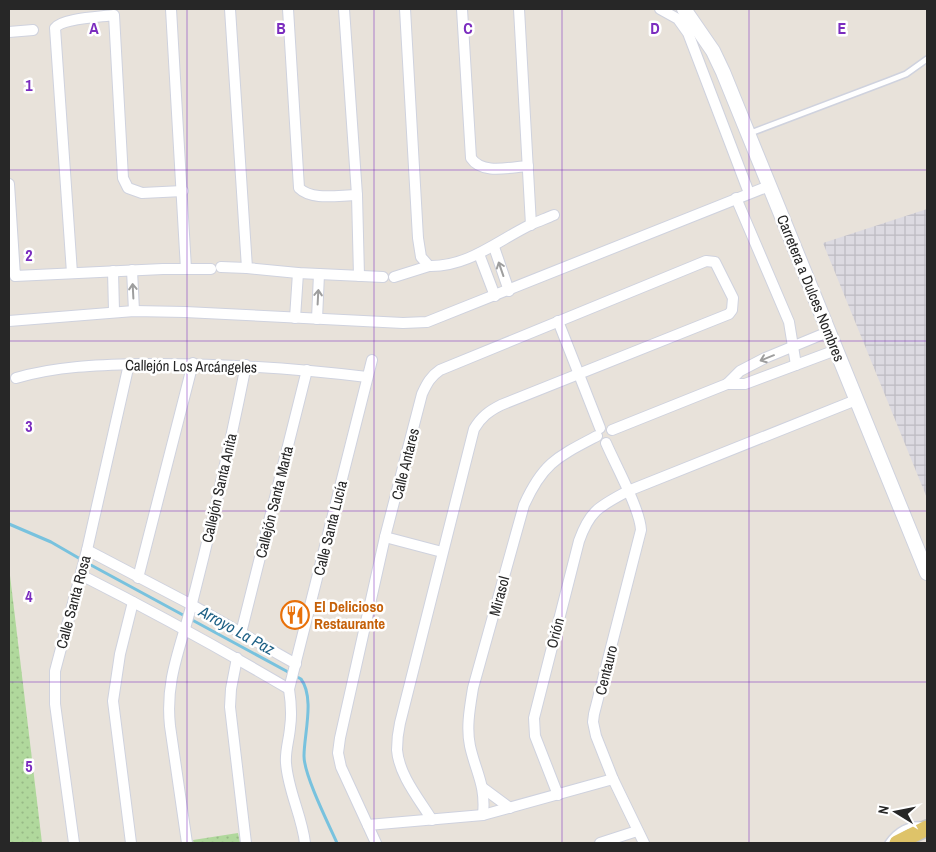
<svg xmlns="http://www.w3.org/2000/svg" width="936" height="852" viewBox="0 0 936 852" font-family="'Archivo Narrow',sans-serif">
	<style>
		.industrial { fill: url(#industrial-grid) }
		.green { fill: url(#green-dots) }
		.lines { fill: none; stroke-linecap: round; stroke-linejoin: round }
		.stream { stroke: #78c2de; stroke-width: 3 }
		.service-casing { stroke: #cfd2de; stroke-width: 8 }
		.minor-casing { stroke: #cfd2de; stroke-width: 12 }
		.secondary-casing { stroke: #cfd2de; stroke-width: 16 }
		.primary-casing { stroke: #c3c3c3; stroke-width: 18 }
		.service { stroke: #fff; stroke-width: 5 }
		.minor { stroke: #fff; stroke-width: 10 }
		.secondary { stroke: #fff; stroke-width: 14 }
		.primary { stroke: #dec369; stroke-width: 15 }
		.oneway { stroke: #9e9e9e }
		.grid { fill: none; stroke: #7b2cbf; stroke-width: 1; stroke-opacity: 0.55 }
		.labels { text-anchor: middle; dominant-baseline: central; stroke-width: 5; stroke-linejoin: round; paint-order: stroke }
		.street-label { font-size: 15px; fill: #272727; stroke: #fff }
		.food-label { font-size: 15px; font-weight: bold; fill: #c56008; stroke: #fff; text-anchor: start }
		.water-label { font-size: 16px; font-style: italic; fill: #1d6085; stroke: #fff }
		.grid-label { font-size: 16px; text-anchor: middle; font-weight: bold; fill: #7b2cbf; stroke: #fff; stroke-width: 5; stroke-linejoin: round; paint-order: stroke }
	</style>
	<defs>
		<pattern id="industrial-grid" width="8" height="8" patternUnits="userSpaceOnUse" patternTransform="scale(1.25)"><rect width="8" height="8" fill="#dcdae1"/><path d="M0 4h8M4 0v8" fill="none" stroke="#bdbbc1"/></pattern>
		<pattern id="green-dots" width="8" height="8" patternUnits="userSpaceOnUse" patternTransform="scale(1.25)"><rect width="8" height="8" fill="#b0d89c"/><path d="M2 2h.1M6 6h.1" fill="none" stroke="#97b986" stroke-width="1.8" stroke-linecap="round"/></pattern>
	</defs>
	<rect width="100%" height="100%" fill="#e8e2da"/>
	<path class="industrial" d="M 927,209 L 927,498 L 823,243 Z"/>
	<g class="green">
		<path d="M 9,567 L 42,843 L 10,843 L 9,833 Z"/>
		<path d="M 238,833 L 240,843 L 194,843 L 193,840 Z"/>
	</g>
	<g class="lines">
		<path class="stream" d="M 9,524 L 51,542 L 89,564 L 301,679 C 315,698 304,734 304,756 C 304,775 328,823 337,843"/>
		<defs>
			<g id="service">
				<path d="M 748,134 L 888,81 L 906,74 L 927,59"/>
				<path d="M 888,843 C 896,831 909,823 924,825"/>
			</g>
			<g id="minor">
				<path d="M 171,9 L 186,269"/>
				<path d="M 230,9 L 247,268 L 298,273 L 383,277"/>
				<path d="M 288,9 L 299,188 C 312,201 339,195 357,195"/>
				<path d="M 344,9 L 357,195 L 359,276"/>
				<path d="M 405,9 L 418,238 L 421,257 L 429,266 C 469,267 498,240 532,224 C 539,221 547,218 554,215"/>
				<path d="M 462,9 L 471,158 C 482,175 510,167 528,166"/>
				<path d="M 519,9 L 531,225"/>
				<path d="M 660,9 L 678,19 L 688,33 L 749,193"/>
				<path d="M 9,32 L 33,30"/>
				<path d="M 9,184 L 15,276 L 163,269 L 211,269"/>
				<path d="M 736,198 L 789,322 L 796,365"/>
				<path d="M 494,247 L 509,291"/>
				<path d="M 479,254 L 495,296"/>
				<path d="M 221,267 L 247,268"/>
				<path d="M 132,270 L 134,311"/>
				<path d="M 113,271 L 114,311"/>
				<path d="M 72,273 L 55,28 C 62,18 101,17 114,15 L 123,178 L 128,188 L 142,193 L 183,191"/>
				<path d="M 394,277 L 429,266"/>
				<path d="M 295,318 L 298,273"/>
				<path d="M 317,319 L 319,274"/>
				<path d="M 9,321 L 134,311 L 185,312 L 403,323 L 427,322 L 769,186"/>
				<path d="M 558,321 L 600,428"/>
				<path d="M 16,378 C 57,366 98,365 140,364 C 216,363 291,368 367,377"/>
				<path d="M 727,384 L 740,371 L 765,358 L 828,332"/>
				<path d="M 612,430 L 727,384 L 745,384 L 836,350"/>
				<path d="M 606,443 C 615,464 640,509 641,530 L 594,714 L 593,722 L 596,736 L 613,779 L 644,843"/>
				<path d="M 385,537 L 442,552"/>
				<path d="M 87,550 L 192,605 L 296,664"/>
				<path d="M 81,575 C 152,611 221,649 289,689"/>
				<path d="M 138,578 L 193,363"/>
				<path d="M 241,633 L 307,370"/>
				<path d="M 237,658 L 231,689 L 230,707 L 246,843"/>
				<path d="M 483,788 L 510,808"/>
				<path d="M 558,795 L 535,736 L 534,718 L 579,541 C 590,510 600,506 628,491 L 856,400"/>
				<path d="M 483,815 C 486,785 476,773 470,746 C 466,727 470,707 473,688 L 524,505 C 543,463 557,457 597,436"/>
				<path d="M 368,825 L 483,815 L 613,779"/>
				<path d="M 74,843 L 55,704 L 55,671 L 87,550 L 129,364"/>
				<path d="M 131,843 L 113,701 L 120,654 L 133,602"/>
				<path d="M 187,843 L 170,726 C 165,679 181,647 192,603 C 212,525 230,445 246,365"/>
				<path d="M 305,843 C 302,816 288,791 286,763 C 285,751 289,740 290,728 C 292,715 291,702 289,689 L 372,360"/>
				<path d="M 376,843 L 341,767 L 338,753 L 340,738 L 385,537 L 422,394 C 427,383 431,376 440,370 L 706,261 L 715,262 L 733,298 L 732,310 L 729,314 L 501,405 C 489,411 481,417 474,429 L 400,723 C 398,732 397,741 397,750 C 399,775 419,799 432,820"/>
				<path d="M 600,843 L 637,831"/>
			</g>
			<path id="secondary" d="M 684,9 L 713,51 L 723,72 L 927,573"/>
			<path id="primary" d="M 897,843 L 927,828"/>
		</defs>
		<use href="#service" class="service-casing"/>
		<use href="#minor" class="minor-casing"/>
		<use href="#secondary" class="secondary-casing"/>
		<use href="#primary" class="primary-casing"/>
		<use href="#service" class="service"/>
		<use href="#minor" class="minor"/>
		<use href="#secondary" class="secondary"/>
		<use href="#primary" class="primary"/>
	</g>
	<defs><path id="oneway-shaft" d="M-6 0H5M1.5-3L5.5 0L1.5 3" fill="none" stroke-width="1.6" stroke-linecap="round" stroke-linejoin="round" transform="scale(1.25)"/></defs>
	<g class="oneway">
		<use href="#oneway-shaft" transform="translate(501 269) rotate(-109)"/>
		<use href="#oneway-shaft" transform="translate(133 291) rotate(-93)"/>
		<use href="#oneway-shaft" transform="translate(318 297) rotate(-87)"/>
		<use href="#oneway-shaft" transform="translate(767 358) rotate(158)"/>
	</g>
	<path class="grid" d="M 187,9 L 187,843M 374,9 L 374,843M 562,9 L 562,843M 749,9 L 749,843M 9,170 L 927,170M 9,341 L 927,341M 9,511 L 927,511M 9,682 L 927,682"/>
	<defs>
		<symbol id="restaurant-ring" viewBox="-11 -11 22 22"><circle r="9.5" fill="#fff" stroke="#e8710a" stroke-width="1.5"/><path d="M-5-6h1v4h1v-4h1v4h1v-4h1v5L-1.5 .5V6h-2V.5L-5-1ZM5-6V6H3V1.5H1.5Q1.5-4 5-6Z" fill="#e8710a"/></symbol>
	</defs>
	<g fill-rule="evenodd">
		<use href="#restaurant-ring" x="279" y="599" width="32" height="32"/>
	</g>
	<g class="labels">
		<g class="street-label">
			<text transform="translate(811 288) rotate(68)">Carretera a Dulces Nombres</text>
			<text transform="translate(191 366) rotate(1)">Callejón Los Arcángeles</text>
			<text transform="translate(405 464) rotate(-76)">Calle Antares</text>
			<text transform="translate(219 488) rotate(-77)">Callejón Santa Anita</text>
			<text transform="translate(274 502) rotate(-76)">Callejón Santa Marta</text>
			<text transform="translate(330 528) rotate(-76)">Calle Santa Lucía</text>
			<text transform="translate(499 596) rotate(-75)">Mirasol</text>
			<text transform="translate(73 602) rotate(-75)">Calle Santa Rosa</text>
			<text transform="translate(555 633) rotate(-76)">Orión</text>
			<text transform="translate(606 670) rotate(-76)">Centauro</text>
		</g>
		<g class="food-label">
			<text x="314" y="606">El Delicioso<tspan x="314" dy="17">Restaurante</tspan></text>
		</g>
		<g class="water-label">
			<text transform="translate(237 630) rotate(29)">Arroyo La Paz</text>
		</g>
	</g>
	<g class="grid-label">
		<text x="94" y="34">A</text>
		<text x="281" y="34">B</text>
		<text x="468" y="34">C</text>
		<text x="655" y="34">D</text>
		<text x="842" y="34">E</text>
		<text x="29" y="91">1</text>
		<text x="29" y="261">2</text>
		<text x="29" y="432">3</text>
		<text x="29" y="602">4</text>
		<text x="29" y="772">5</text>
	</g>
	<rect width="936" height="852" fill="none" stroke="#272727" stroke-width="20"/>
	<g transform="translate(896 812) rotate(280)" stroke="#ffffff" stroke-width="4" paint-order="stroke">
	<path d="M0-4L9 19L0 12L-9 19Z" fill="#272727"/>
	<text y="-8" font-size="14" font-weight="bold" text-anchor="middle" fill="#272727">N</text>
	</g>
</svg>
